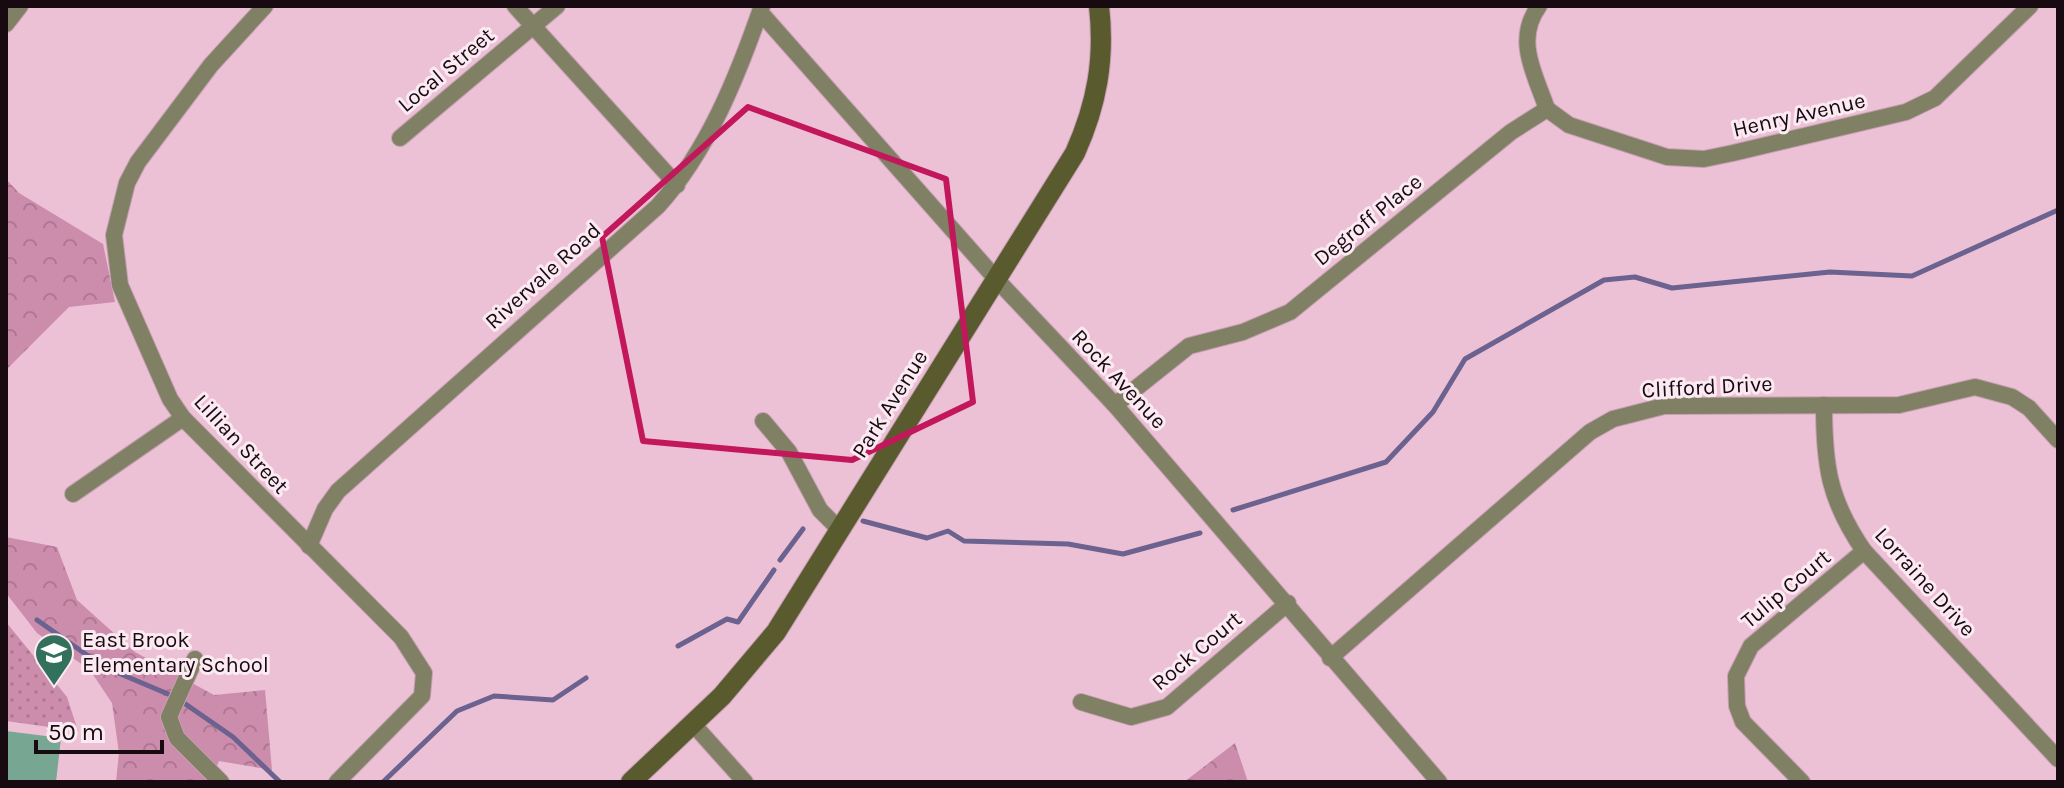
<svg xmlns="http://www.w3.org/2000/svg" width="2064" height="788" viewBox="0 0 2064 788" font-family="Karla,sans-serif">
	<style>
		.grass { fill: url(#grass-dots) }
		.forest { fill: url(#forest-crowns) }
		.lines { fill: none; stroke-linecap: round; stroke-linejoin: round }
		.stream { stroke: #6b628f; stroke-width: 5 }
		.building { fill: #77a693 }
		.street-casing { stroke: #c69fb2; stroke-width: 18 }
		.secondary-casing { stroke: #c69fb2; stroke-width: 22 }
		.street { stroke: #7f8064; stroke-width: 16 }
		.secondary { stroke: #5a5a2f; stroke-width: 20 }
		.marked { fill: none; stroke: #c2185b; stroke-width: 6; stroke-linejoin: round }
		.labels { text-anchor: middle; dominant-baseline: central; stroke-width: 6; stroke-linejoin: round; paint-order: stroke }
		.street-label { font-size: 22px; fill: #180a11; stroke: #fceaf2 }
		.poi-label { font-size: 22px; fill: #180a11; stroke: #fceaf2; text-anchor: start }
	</style>
	<defs>
		<pattern id="grass-dots" width="8" height="8" patternUnits="userSpaceOnUse" patternTransform="scale(2)"><rect width="8" height="8" fill="#cc8cac"/><path d="M2 2h.1M6 6h.1" fill="none" stroke="#ae7793" stroke-width="1.8" stroke-linecap="round"/></pattern>
		<pattern id="forest-crowns" width="20" height="18" patternUnits="userSpaceOnUse" patternTransform="scale(2)"><rect width="20" height="18" fill="#cc8cac"/><path d="M2 6a3 3 0 1 1 6 0M12 15a3 3 0 1 1 6 0" fill="none" stroke="#ae7793"/></pattern>
	</defs>
	<rect width="100%" height="100%" fill="#ecc0d5"/>
	<path class="grass" d="M 6,622 L 67,697 L 78,731 L 6,721 Z"/>
	<g class="forest">
		<path d="M 6,179 L 19,193 L 103,244 L 115,302 L 69,307 L 6,370 Z"/>
		<path d="M 6,537 L 57,547 L 77,600 L 135,652 L 214,695 L 265,690 L 272,770 L 219,761 L 210,782 L 116,782 L 119,753 L 112,703 L 90,670 L 37,633 L 6,593 Z"/>
		<path d="M 1235,743 L 1248,782 L 1184,782 Z"/>
	</g>
	<g class="lines">
		<g class="stream">
			<path d="M 1233,510 L 1386,462 L 1433,412 L 1465,359 L 1604,280 L 1635,277 L 1672,288 L 1830,272 L 1912,276 L 2058,210"/>
			<path d="M 863,521 L 927,538 L 948,531 L 964,541 L 1068,544 L 1123,554 L 1200,533"/>
			<path d="M 780,560 L 803,529"/>
			<path d="M 37,620 L 104,667 L 168,694"/>
			<path d="M 678,646 L 727,619 L 738,622 L 774,570"/>
			<path d="M 184,703 L 233,737 L 280,782"/>
			<path d="M 383,782 L 457,711 L 494,696 L 553,700 L 586,678"/>
		</g>
	</g>
	<path class="building" d="M 6,731 L 61,738 L 56,782 L 6,782 Z"/>
	<g class="lines">
		<defs>
			<g id="street">
				<path d="M 265,6 L 211,65 L 138,162 L 127,183 L 114,235 L 120,285 L 170,399 L 183,418 L 401,637 L 424,673 L 422,696 L 337,782"/>
				<path d="M 515,6 L 677,185"/>
				<path d="M 1539,6 C 1514,40 1535,74 1547,109"/>
				<path d="M 760,12 L 997,280 L 1115,405 L 1439,782"/>
				<path d="M 6,24 L 20,6"/>
				<path d="M 1547,109 L 1569,125 L 1667,157 L 1704,159 L 1733,153 L 1906,112 L 1935,98 L 2030,6"/>
				<path d="M 400,138 L 557,6"/>
				<path d="M 1115,405 L 1189,346 L 1243,332 L 1290,312 L 1511,132 L 1547,109"/>
				<path d="M 1824,405 C 1824,466 1829,500 1864,551 L 2058,759"/>
				<path d="M 763,421 L 789,452 L 820,510 L 840,530"/>
				<path d="M 73,494 L 183,418"/>
				<path d="M 309,546 L 325,509 L 338,491 L 658,206 C 708,151 738,75 762,6"/>
				<path d="M 1330,658 L 1590,432 L 1613,419 L 1664,406 L 1899,405 L 1975,387 L 2012,397 L 2029,408 L 2058,440"/>
				<path d="M 195,659 L 169,717 L 177,738 L 221,782"/>
				<path d="M 1081,702 L 1131,717 L 1167,707 L 1288,603"/>
				<path d="M 693,724 L 745,782"/>
				<path d="M 1802,782 L 1743,722 L 1737,706 L 1736,676 L 1751,646 L 1864,551"/>
			</g>
			<path id="secondary" d="M 631,782 L 722,696 L 776,632 L 1075,153 C 1097,104 1105,59 1099,6"/>
		</defs>
		<use href="#street" class="street-casing"/>
		<use href="#secondary" class="secondary-casing"/>
		<use href="#street" class="street"/>
		<use href="#secondary" class="secondary"/>
	</g>
	<path class="marked" d="M 748,107 L 946,179 L 973,402 L 852,460 L 643,441 L 602,237 Z"/>
	<defs>
		<symbol id="school-pin" viewBox="-11 -11 22 30"><path d="M0 17L-7.5 6A9.5 9.5 0 1 1 7.5 6Z" fill="#34715c" stroke="#fceaf2"/><path d="M0-5L7-2L0 1L-7-2ZM-4 1L0 2.5L4 1V4Q0 6-4 4Z" fill="#fff"/></symbol>
	</defs>
	<g fill-rule="evenodd">
		<use href="#school-pin" x="32" y="631" width="44" height="60"/>
	</g>
	<g class="labels">
		<g class="street-label">
			<text transform="translate(446 70) rotate(-40)">Local Street</text>
			<text transform="translate(1799 115) rotate(-13)">Henry Avenue</text>
			<text transform="translate(1368 220) rotate(-39)">Degroff Place</text>
			<text transform="translate(543 276) rotate(-42)">Rivervale Road</text>
			<text transform="translate(1119 379) rotate(47)">Rock Avenue</text>
			<text transform="translate(1707 387) rotate(-3)">Clifford Drive</text>
			<text transform="translate(890 404) rotate(-58)">Park Avenue</text>
			<text transform="translate(241 444) rotate(47)">Lillian Street</text>
			<text transform="translate(1925 582) rotate(48)">Lorraine Drive</text>
			<text transform="translate(1786 589) rotate(-40)">Tulip Court</text>
			<text transform="translate(1197 651) rotate(-40)">Rock Court</text>
		</g>
		<g class="poi-label">
			<text x="82" y="640">East Brook<tspan x="82" dy="25">Elementary School</tspan></text>
		</g>
	</g>
	<rect width="2064" height="788" fill="none" stroke="#180a11" stroke-width="16"/>
	<path d="M36 740v12h126v-12" fill="none" stroke="#180a11" stroke-width="4"/>
	<text x="48" y="740" font-size="24" fill="#180a11" stroke="#fceaf2" stroke-width="6" paint-order="stroke">50 m</text>
</svg>
